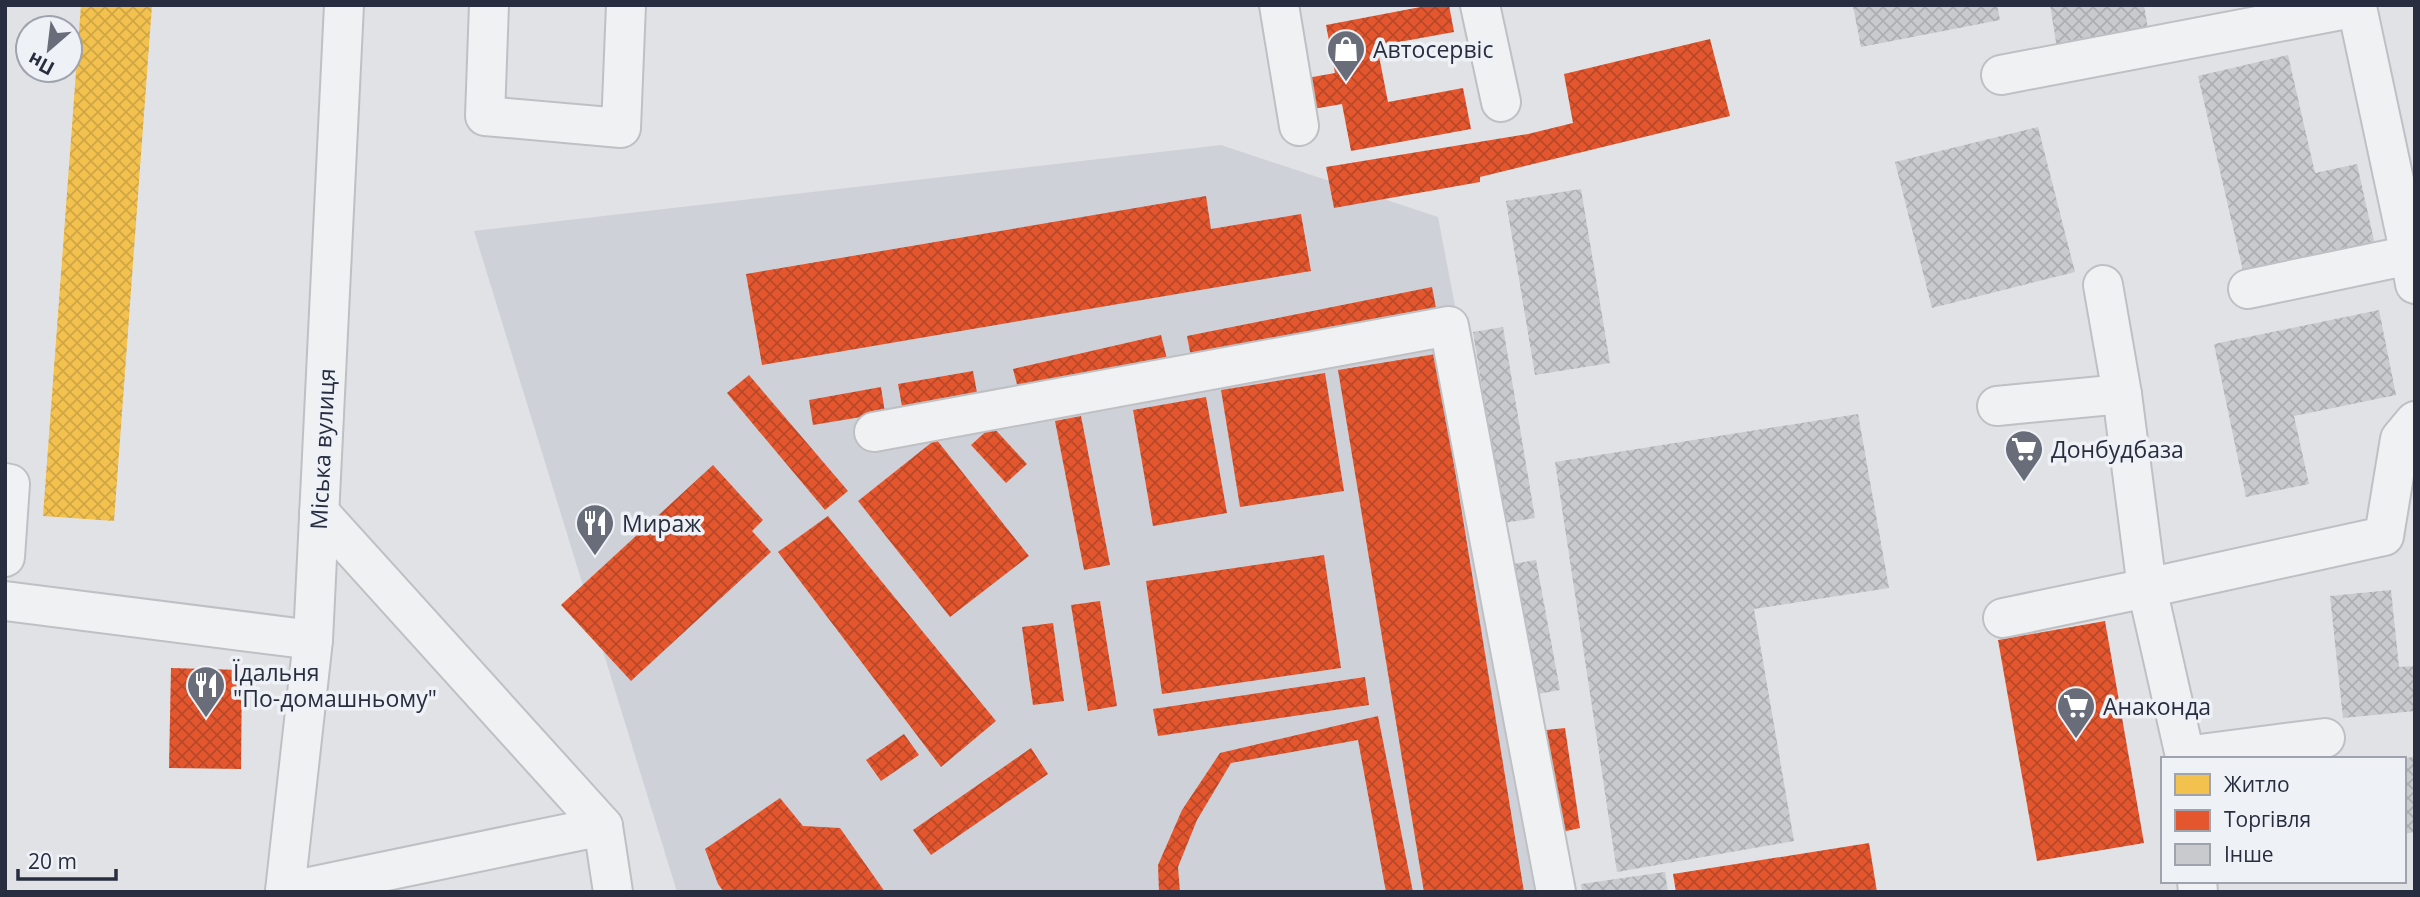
<svg xmlns="http://www.w3.org/2000/svg" width="2420" height="897" viewBox="0 0 2420 897" font-family="'Open Sans',sans-serif">
	<style>
		.built { fill: #cfd1d9 }
		.homes { fill: url(#homes-cross-hatch) }
		.shops { fill: url(#shops-cross-hatch) }
		.building { fill: url(#building-cross-hatch) }
		.lines { fill: none; stroke-linecap: round; stroke-linejoin: round }
		.minor-casing { stroke: #bfc0c4; stroke-width: 42 }
		.minor { stroke: #f0f1f3; stroke-width: 38 }
		.labels { text-anchor: middle; dominant-baseline: central; stroke-width: 7; stroke-linejoin: round; paint-order: stroke }
		.poi-label { font-size: 23px; fill: #282e3f; stroke: #eef1f6; text-anchor: start }
		.street-label { font-size: 23px; fill: #282e3f; stroke: #eef1f6 }
	</style>
	<defs>
		<pattern id="homes-cross-hatch" width="8" height="8" patternUnits="userSpaceOnUse" patternTransform="scale(1.75)"><rect width="8" height="8" fill="#f2c14e"/><path d="M0 0l8 8M0 8l8-8" fill="none" stroke="#d0a645"/></pattern>
		<pattern id="shops-cross-hatch" width="8" height="8" patternUnits="userSpaceOnUse" patternTransform="scale(1.75)"><rect width="8" height="8" fill="#e4572e"/><path d="M0 0l8 8M0 8l8-8" fill="none" stroke="#b94829"/></pattern>
		<pattern id="building-cross-hatch" width="8" height="8" patternUnits="userSpaceOnUse" patternTransform="scale(1.75)"><rect width="8" height="8" fill="#c9cace"/><path d="M0 0l8 8M0 8l8-8" fill="none" stroke="#adaeb2"/></pattern>
	</defs>
	<rect width="100%" height="100%" fill="#e1e2e6"/>
	<path class="built" d="M 1221,145 L 1438,217 L 1567,892 L 677,892 L 474,231 Z"/>
	<path class="homes" d="M 81,5 L 152,5 L 114,521 L 43,516 Z"/>
	<g class="shops">
		<path d="M 1431,5 L 1449,5 L 1454,32 L 1377,46 L 1388,102 L 1463,88 L 1471,129 L 1351,151 L 1342,104 L 1313,109 L 1307,78 L 1335,73 L 1326,25 Z"/>
		<path d="M 1710,39 L 1730,116 L 1480,177 L 1480,182 L 1334,208 L 1326,167 L 1528,134 L 1573,123 L 1564,74 Z"/>
		<path d="M 1206,196 L 1211,229 L 1301,214 L 1311,271 L 762,365 L 746,274 Z"/>
		<path d="M 1432,287 L 1437,313 L 1192,362 L 1187,336 Z"/>
		<path d="M 1161,335 L 1168,363 L 1020,396 L 1013,369 Z"/>
		<path d="M 1436,354 L 1524,892 L 1424,892 L 1338,370 Z"/>
		<path d="M 973,371 L 978,398 L 903,412 L 898,384 Z"/>
		<path d="M 1325,373 L 1344,491 L 1240,507 L 1221,390 Z"/>
		<path d="M 749,375 L 848,491 L 825,510 L 727,393 Z"/>
		<path d="M 881,387 L 885,413 L 813,425 L 809,400 Z"/>
		<path d="M 1206,397 L 1227,513 L 1153,526 L 1133,410 Z"/>
		<path d="M 1081,416 L 1110,565 L 1084,570 L 1055,421 Z"/>
		<path d="M 992,426 L 1027,464 L 1006,483 L 971,445 Z"/>
		<path d="M 936,439 L 1029,556 L 950,617 L 858,501 Z"/>
		<path d="M 713,465 L 763,520 L 752,531 L 771,552 L 631,681 L 561,605 Z"/>
		<path d="M 828,516 L 996,721 L 941,767 L 778,552 Z"/>
		<path d="M 1324,555 L 1341,668 L 1162,694 L 1146,581 Z"/>
		<path d="M 1100,601 L 1117,706 L 1088,711 L 1071,605 Z"/>
		<path d="M 2105,621 L 2144,843 L 2037,861 L 1998,640 Z"/>
		<path d="M 1053,623 L 1064,701 L 1033,705 L 1022,627 Z"/>
		<path d="M 171,668 L 242,670 L 241,769 L 169,768 Z"/>
		<path d="M 1365,677 L 1369,705 L 1158,736 L 1153,709 Z"/>
		<path d="M 1378,716 L 1413,892 L 1386,892 L 1358,740 L 1231,763 L 1197,820 L 1178,867 L 1180,892 L 1159,892 L 1158,865 L 1182,810 L 1220,753 Z"/>
		<path d="M 1565,728 L 1580,828 L 1553,834 L 1537,731 Z"/>
		<path d="M 904,734 L 919,755 L 881,781 L 866,760 Z"/>
		<path d="M 1031,748 L 1048,774 L 931,855 L 913,830 Z"/>
		<path d="M 780,798 L 803,826 L 840,828 L 885,892 L 724,892 L 718,884 L 705,849 Z"/>
		<path d="M 1869,843 L 1877,892 L 1676,892 L 1673,874 Z"/>
	</g>
	<g class="building">
		<path d="M 1997,5 L 2000,20 L 1861,47 L 1853,6 Z"/>
		<path d="M 2050,5 L 2144,5 L 2149,35 L 2057,48 Z"/>
		<path d="M 2288,55 L 2315,173 L 2357,164 L 2375,245 L 2244,275 L 2198,76 Z"/>
		<path d="M 2038,127 L 2075,272 L 1932,308 L 1895,162 Z"/>
		<path d="M 1581,189 L 1610,363 L 1535,375 L 1506,201 Z"/>
		<path d="M 2379,310 L 2396,395 L 2294,416 L 2309,484 L 2246,497 L 2214,344 Z"/>
		<path d="M 1503,327 L 1535,518 L 1504,523 L 1473,332 Z"/>
		<path d="M 1858,414 L 1889,588 L 1754,609 L 1794,841 L 1617,872 L 1555,462 Z"/>
		<path d="M 1536,560 L 1560,690 L 1532,695 L 1507,565 Z"/>
		<path d="M 2391,590 L 2399,667 L 2415,666 L 2415,711 L 2343,718 L 2330,596 Z"/>
		<path d="M 2415,756 L 2415,832 L 2404,834 L 2404,759 Z"/>
		<path d="M 1665,872 L 1668,892 L 1582,892 L 1581,884 Z"/>
	</g>
	<g class="lines">
		<defs>
			<g id="minor">
				<path d="M 489,5 L 485,116 L 621,128 L 626,5"/>
				<path d="M 1279,5 L 1299,126"/>
				<path d="M 1480,5 L 1501,102"/>
				<path d="M 2001,75 L 2357,7 L 2410,255"/>
				<path d="M 2248,289 L 2410,255 L 2415,284"/>
				<path d="M 1997,406 L 2122,394"/>
				<path d="M 874,432 L 1449,326 L 1556,892"/>
				<path d="M 5,483 L 10,484 L 5,557"/>
				<path d="M 319,512 L 603,826"/>
				<path d="M 5,601 L 313,640"/>
				<path d="M 2003,618 L 2147,588 L 2122,394 L 2103,285"/>
				<path d="M 2325,738 L 2185,756 L 2147,588 L 2384,536 L 2400,439 L 2415,421"/>
				<path d="M 2197,881 L 2198,892"/>
				<path d="M 285,891 L 313,640 L 344,5"/>
				<path d="M 285,892 L 603,826 L 613,892"/>
			</g>
		</defs>
		<use href="#minor" class="minor-casing"/>
		<use href="#minor" class="minor"/>
	</g>
	<defs>
		<symbol id="shop-pin" viewBox="-11 -11 22 30"><path d="M0 17L-7.5 6A9.5 9.5 0 1 1 7.5 6Z" fill="#696d79" stroke="#eef1f6"/><path d="M-5-2.5h2.3a2.7 3.5 0 0 1 5.4 0H5L5.5 6h-11ZM-1.5-2.5h3a1.5 2.3 0 0 0-3 0Z" fill="#fff"/></symbol>
		<symbol id="supermarket-pin" viewBox="-11 -11 22 30"><path d="M0 17L-7.5 6A9.5 9.5 0 1 1 7.5 6Z" fill="#696d79" stroke="#eef1f6"/><path d="M-6-5.5h2.5l.6 2H6L4.5 2H-2.5L-4.4-4H-6ZM-1.5 3.2a1.3 1.3 0 1 0 .1 0ZM3 3.2a1.3 1.3 0 1 0 .1 0Z" fill="#fff"/></symbol>
		<symbol id="restaurant-pin" viewBox="-11 -11 22 30"><path d="M0 17L-7.5 6A9.5 9.5 0 1 1 7.5 6Z" fill="#696d79" stroke="#eef1f6"/><path d="M-5-6h1v4h1v-4h1v4h1v-4h1v5L-1.5 .5V6h-2V.5L-5-1ZM5-6V6H3V1.5H1.5Q1.5-4 5-6Z" fill="#fff"/></symbol>
	</defs>
	<g fill-rule="evenodd">
		<use href="#shop-pin" x="1324" y="27" width="44" height="60"/>
		<use href="#supermarket-pin" x="2002" y="427" width="44" height="60"/>
		<use href="#restaurant-pin" x="573" y="501" width="44" height="60"/>
		<use href="#restaurant-pin" x="184" y="663" width="44" height="60"/>
		<use href="#supermarket-pin" x="2054" y="684" width="44" height="60"/>
	</g>
	<g class="labels">
		<g class="poi-label">
			<text x="1373" y="49">Автосервіс</text>
			<text x="2051" y="449">Донбудбаза</text>
			<text x="622" y="523">Мираж</text>
			<text x="233" y="672">Їдальня<tspan x="233" dy="26">"По-домашньому"</tspan></text>
			<text x="2103" y="706">Анаконда</text>
		</g>
		<g class="street-label">
			<text transform="translate(322 449) rotate(-87)">Міська вулиця</text>
		</g>
	</g>
	<rect width="2420" height="897" fill="none" stroke="#282e3f" stroke-width="14"/>
	<rect x="2161" y="757" width="245" height="126" fill="#eef1f6" stroke="#9fa3ad" stroke-width="2"/>
	<rect x="2175" y="774" width="35" height="21" fill="#f2c14e" stroke="#9fa3ad" stroke-width="2"/>
	<text x="2224" y="792" font-size="21" fill="#282e3f">Житло</text>
	<rect x="2175" y="810" width="35" height="21" fill="#e4572e" stroke="#9fa3ad" stroke-width="2"/>
	<text x="2224" y="827" font-size="21" fill="#282e3f">Торгівля</text>
	<rect x="2175" y="844" width="35" height="21" fill="#c9cace" stroke="#9fa3ad" stroke-width="2"/>
	<text x="2224" y="862" font-size="21" fill="#282e3f">Інше</text>
	<g transform="translate(49 49) rotate(208)"><circle r="33" fill="#eef1f6" stroke="#9fa3ad" stroke-width="2"/>
	<path d="M0-5L12 26L0 18L-12 26Z" fill="#696d79"/>
	<text y="-10" font-size="19" font-weight="bold" text-anchor="middle" fill="#282e3f">Пн</text>
	</g>
	<path d="M18 869v10h98v-10" fill="none" stroke="#282e3f" stroke-width="3.5"/>
	<text x="28" y="869" font-size="21" fill="#282e3f" stroke="#eef1f6" stroke-width="5" paint-order="stroke">20 m</text>
</svg>
